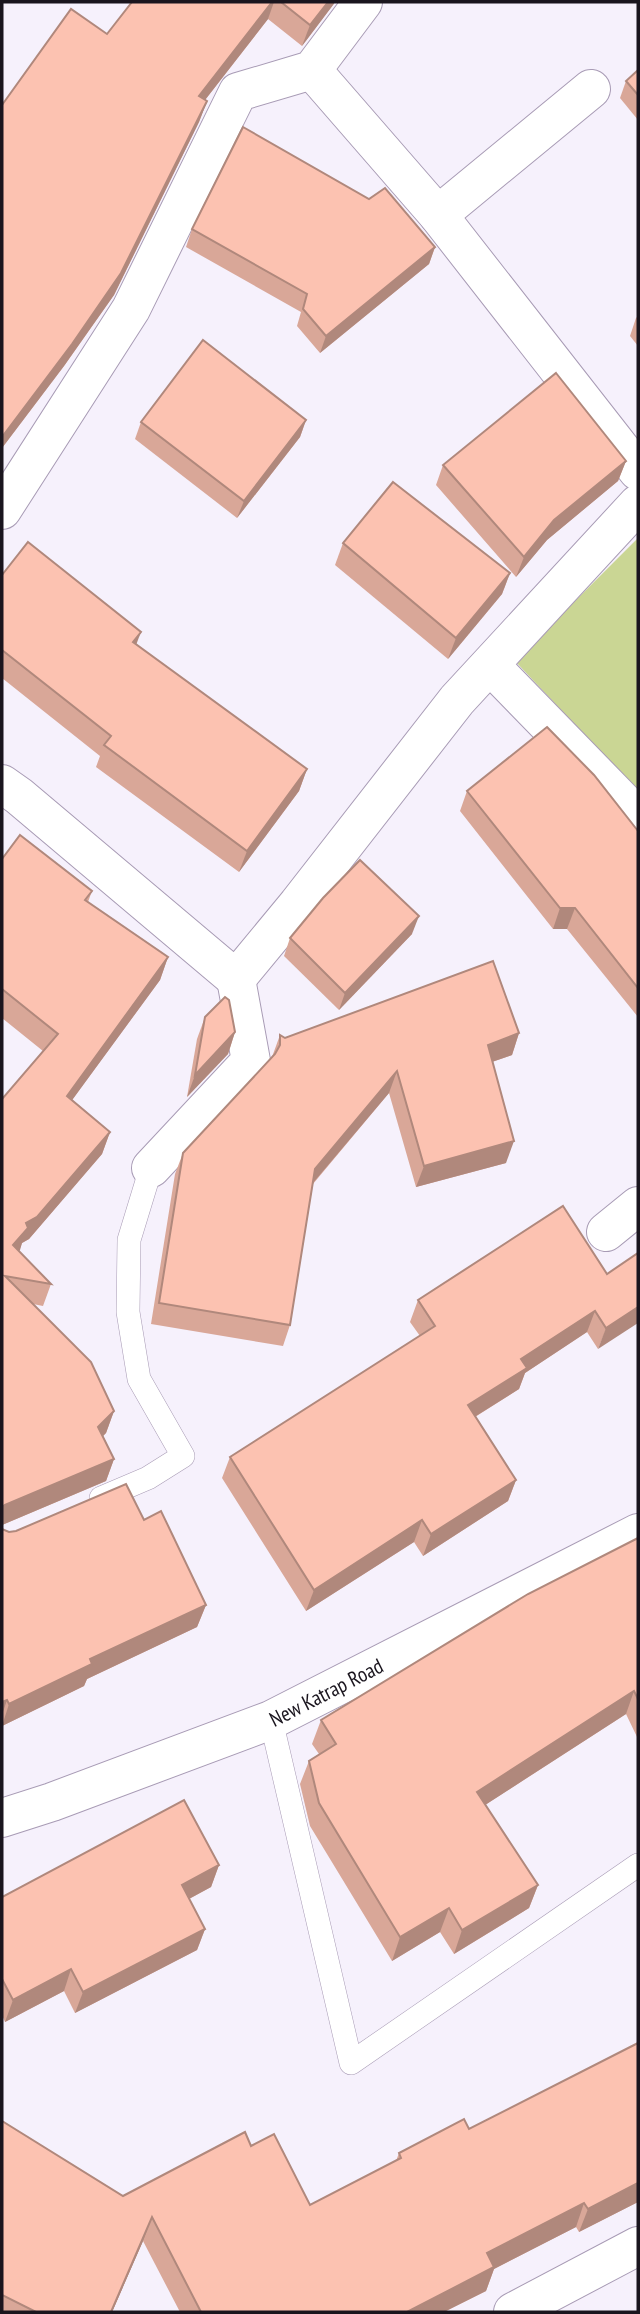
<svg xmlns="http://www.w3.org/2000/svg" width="640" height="2314" viewBox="0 0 640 2314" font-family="'PT Sans Narrow',sans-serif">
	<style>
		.green { fill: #cad694 }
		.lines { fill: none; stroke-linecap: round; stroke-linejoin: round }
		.service-casing { stroke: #a89bb5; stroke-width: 24 }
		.minor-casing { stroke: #a89bb5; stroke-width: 40 }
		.tertiary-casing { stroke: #a89bb5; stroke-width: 40 }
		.service { stroke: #fff; stroke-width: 23 }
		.minor { stroke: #fff; stroke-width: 38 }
		.tertiary { stroke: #fff; stroke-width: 38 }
		.wall { fill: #d9a798 }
		.shaded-wall { fill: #b0887c }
		.building { fill: #fcc2b1; stroke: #b0887c; stroke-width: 2 }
		.labels { text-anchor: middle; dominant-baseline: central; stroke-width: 7; stroke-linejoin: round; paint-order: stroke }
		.street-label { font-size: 21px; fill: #1a151e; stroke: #f6f1fc }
	</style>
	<rect width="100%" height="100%" fill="#f6f1fc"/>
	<path class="green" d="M 638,538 L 638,792 L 515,661 Z"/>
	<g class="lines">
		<defs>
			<g id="service">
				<path d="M 101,1498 L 148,1478 L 183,1456 L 139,1379 L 128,1312 L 129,1240 L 151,1168"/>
				<path d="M 271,1720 L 351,2063 L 638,1865"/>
			</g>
			<g id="minor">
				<path d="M 312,70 L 438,215 L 638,471"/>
				<path d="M 438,215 L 591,89"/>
				<path d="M 2,510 L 131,309 L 238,92 L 312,70 L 363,2"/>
				<path d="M 490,665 L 638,817"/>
				<path d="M 2,784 L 19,796 L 236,979 L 298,904 L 457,700 L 638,504"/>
				<path d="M 151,1168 L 251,1061 L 236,979"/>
				<path d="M 606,1232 L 638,1206"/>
				<path d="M 513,2312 L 638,2246"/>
			</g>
			<g id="tertiary">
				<path id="s1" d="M 2,1818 L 52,1802 L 271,1720 L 638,1533"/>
			</g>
		</defs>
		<use href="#service" class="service-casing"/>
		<use href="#minor" class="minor-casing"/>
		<use href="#tertiary" class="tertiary-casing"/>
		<use href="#service" class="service"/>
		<use href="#minor" class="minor"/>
		<use href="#tertiary" class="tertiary"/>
	</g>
	<g class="wall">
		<path d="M 132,2 L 335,2 L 333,5 L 302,46 L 268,19 L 205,100 L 207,101 L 199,122 L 114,295 L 64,366 L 2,448 L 2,105 L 107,34 Z"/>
		<path d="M 638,70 L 638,120 L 620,98 L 626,81 Z"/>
		<path d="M 192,229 L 435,247 L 429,264 L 320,353 L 297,326 L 301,312 L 186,247 Z"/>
		<path d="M 638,316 L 638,346 L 630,336 L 636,318 Z"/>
		<path d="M 306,420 L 300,437 L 237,518 L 135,439 L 141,422 Z"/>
		<path d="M 626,461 L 618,481 L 547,540 L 516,577 L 436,485 L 443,465 Z"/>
		<path d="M 343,543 L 510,573 L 502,594 L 448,659 L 335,565 Z"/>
		<path d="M 2,575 L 136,644 L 307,769 L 299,791 L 239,872 L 96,767 L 100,756 L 2,678 Z"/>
		<path d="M 467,791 L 638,831 L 638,1017 L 567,929 L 553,929 L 460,811 Z"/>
		<path d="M 2,859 L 92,891 L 88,902 L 168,957 L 160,980 L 72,1100 L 110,1132 L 102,1154 L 29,1239 L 22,1243 L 19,1251 L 51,1284 L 43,1306 L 33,1304 L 114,1411 L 106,1433 L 103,1436 L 114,1459 L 106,1481 L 2,1525 L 2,1099 L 43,1051 L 2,1018 Z"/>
		<path d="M 412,934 L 339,1010 L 284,956 L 290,938 Z"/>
		<path d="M 205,1017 L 235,1032 L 228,1054 L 187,1097 L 197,1039 Z"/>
		<path d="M 519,1033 L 512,1055 L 492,1062 L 506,1163 L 416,1187 L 389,1093 L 313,1184 L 290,1325 L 283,1346 L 151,1324 L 175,1174 L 183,1153 L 272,1057 L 280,1035 L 285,1038 Z"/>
		<path d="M 638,1253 L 598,1349 L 587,1332 L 525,1373 L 519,1389 L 475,1417 L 516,1480 L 508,1501 L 423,1556 L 414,1542 L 306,1611 L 222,1478 L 230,1457 L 420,1336 L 410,1322 L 418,1300 L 607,1274 Z"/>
		<path d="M 144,1520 L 206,1605 L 197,1627 L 87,1679 L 84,1686 L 2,1726 L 2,1529 L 9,1532 Z"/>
		<path d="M 638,1538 L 638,1739 L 626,1714 L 485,1805 L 538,1885 L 529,1908 L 454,1954 L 440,1932 L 392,1961 L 310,1826 L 300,1784 L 309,1761 L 319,1754 L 312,1744 L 321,1720 Z"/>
		<path d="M 219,1865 L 211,1887 L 189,1899 L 205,1929 L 197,1950 L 75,2013 L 64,1991 L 5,2022 L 2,2015 L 2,1897 Z"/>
		<path d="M 2,2121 L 123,2196 L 251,2146 L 310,2205 L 396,2161 L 399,2153 L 469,2129 L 638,2202 L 579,2232 L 576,2227 L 494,2269 L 486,2291 L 444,2312 L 180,2312 L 143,2241 L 112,2312 L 2,2312 Z"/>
	</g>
	<g class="shaded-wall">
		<path d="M 272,2 L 274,2 L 268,19 L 191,118 L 199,96 Z"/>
		<path d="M 328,2 L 335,2 L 333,5 L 302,46 L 310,25 Z"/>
		<path d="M 207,101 L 199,122 L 114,295 L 64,366 L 2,448 L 2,437 Z"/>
		<path d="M 435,247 L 429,264 L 320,353 L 326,336 Z"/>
		<path d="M 306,420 L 300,437 L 237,518 L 244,501 Z"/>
		<path d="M 626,461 L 618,481 L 547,540 L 516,577 L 524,557 L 554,520 Z"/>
		<path d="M 510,573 L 502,594 L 448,659 L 456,638 Z"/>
		<path d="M 141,632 L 133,653 L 133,642 Z"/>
		<path d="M 307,769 L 299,791 L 239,872 L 247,851 Z"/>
		<path d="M 560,908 L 575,908 L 567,929 L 553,929 Z"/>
		<path d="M 419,916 L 412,934 L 339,1010 L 345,993 Z"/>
		<path d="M 168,957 L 160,980 L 59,1118 L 67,1096 Z"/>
		<path d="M 235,1032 L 228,1054 L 187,1097 L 195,1075 Z"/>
		<path d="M 519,1033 L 512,1055 L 480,1066 L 488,1045 Z"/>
		<path d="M 397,1071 L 389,1093 L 307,1190 L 315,1169 Z"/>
		<path d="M 110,1132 L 102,1154 L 29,1239 L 22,1243 L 20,1250 L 5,1267 L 13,1245 L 26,1223 Z"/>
		<path d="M 514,1141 L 506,1163 L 416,1187 L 424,1166 Z"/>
		<path d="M 638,1307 L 638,1323 L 598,1349 L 606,1328 Z"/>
		<path d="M 595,1311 L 587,1332 L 525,1373 L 519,1389 L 460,1426 L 468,1405 L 521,1359 Z"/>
		<path d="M 114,1411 L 106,1433 L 90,1449 L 98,1427 Z"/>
		<path d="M 114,1459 L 106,1481 L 2,1525 L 2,1507 L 5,1505 Z"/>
		<path d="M 516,1480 L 508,1501 L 423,1556 L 431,1534 Z"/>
		<path d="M 422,1520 L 414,1542 L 306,1611 L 314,1590 Z"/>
		<path d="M 206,1605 L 197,1627 L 87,1679 L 84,1686 L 2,1726 L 9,1704 L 90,1659 Z"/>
		<path d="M 634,1691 L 626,1714 L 468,1816 L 477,1792 Z"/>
		<path d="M 7,1700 L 2,1715 L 2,1702 Z"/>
		<path d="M 219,1865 L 211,1887 L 174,1907 L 182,1885 Z"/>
		<path d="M 538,1885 L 529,1908 L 454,1954 L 462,1930 Z"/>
		<path d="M 449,1908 L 440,1932 L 392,1961 L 400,1937 Z"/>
		<path d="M 205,1929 L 197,1950 L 75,2013 L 83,1992 Z"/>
		<path d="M 71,1969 L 64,1991 L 5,2022 L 13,2000 Z"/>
		<path d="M 638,2183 L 638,2202 L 579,2232 L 588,2209 Z"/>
		<path d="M 584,2203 L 576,2227 L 494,2269 L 486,2291 L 444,2312 L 407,2312 L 487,2253 Z"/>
		<path d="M 152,2217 L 143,2241 L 112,2312 L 111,2312 Z"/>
	</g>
	<g class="building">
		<path d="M 132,2 L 272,2 L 199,96 L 207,101 L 121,273 L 72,344 L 2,437 L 2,105 L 71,9 L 107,34 Z"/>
		<path d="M 281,2 L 328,2 L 310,25 Z"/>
		<path d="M 638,70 L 638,95 L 626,81 Z"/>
		<path d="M 243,127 L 369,199 L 385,188 L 435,247 L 326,336 L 303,309 L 307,294 L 192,229 Z"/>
		<path d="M 203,340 L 306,420 L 244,501 L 141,422 Z"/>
		<path d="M 556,373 L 626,461 L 554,520 L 524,557 L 443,465 Z"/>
		<path d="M 393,482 L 510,573 L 456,638 L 343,543 Z"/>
		<path d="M 28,542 L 141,632 L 133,642 L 307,769 L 247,851 L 104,745 L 111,736 L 2,650 L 2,575 Z"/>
		<path d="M 547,727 L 594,775 L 638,831 L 638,988 L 575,908 L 560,908 L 467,791 Z"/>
		<path d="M 20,835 L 92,891 L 85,900 L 168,957 L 67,1096 L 110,1132 L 37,1217 L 26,1223 L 28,1228 L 13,1245 L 51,1284 L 5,1276 L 91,1362 L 114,1411 L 98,1427 L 114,1459 L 5,1505 L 2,1507 L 2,1099 L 58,1034 L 2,989 L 2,859 Z"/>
		<path d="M 360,860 L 419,916 L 345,993 L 290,938 L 323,898 Z"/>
		<path d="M 493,961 L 519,1033 L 488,1045 L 514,1141 L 424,1166 L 397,1071 L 315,1169 L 290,1325 L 159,1303 L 183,1153 L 275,1054 L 280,1045 L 280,1035 L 285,1038 Z"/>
		<path d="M 225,997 L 229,1000 L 235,1032 L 195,1075 L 205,1017 Z"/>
		<path d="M 563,1206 L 607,1274 L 638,1253 L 638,1307 L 606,1328 L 595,1311 L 521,1359 L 527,1368 L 468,1405 L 516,1480 L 431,1534 L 422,1520 L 314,1590 L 230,1457 L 435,1326 L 418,1300 Z"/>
		<path d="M 126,1484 L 144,1520 L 161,1511 L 206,1605 L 90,1659 L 92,1664 L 9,1704 L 7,1700 L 2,1702 L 2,1529 L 9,1532 L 16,1531 Z"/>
		<path d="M 638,1538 L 638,1699 L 634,1691 L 477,1792 L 538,1885 L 462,1930 L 449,1908 L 400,1937 L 319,1803 L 309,1761 L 336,1744 L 321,1720 L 528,1594 Z"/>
		<path d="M 184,1800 L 219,1865 L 182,1885 L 205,1929 L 83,1992 L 71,1969 L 13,2000 L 2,1979 L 2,1897 Z"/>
		<path d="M 638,2043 L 638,2183 L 588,2209 L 584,2203 L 487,2253 L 494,2267 L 407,2312 L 201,2312 L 152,2217 L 111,2312 L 36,2312 L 2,2295 L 2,2121 L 123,2196 L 245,2132 L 251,2146 L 274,2134 L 310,2205 L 401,2158 L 399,2153 L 464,2119 L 469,2129 Z"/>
	</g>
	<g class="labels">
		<g class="street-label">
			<text stroke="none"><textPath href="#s1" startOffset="348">New Katrap Road</textPath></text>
		</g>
	</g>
	<rect width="640" height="2314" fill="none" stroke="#1a151e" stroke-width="7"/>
</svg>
